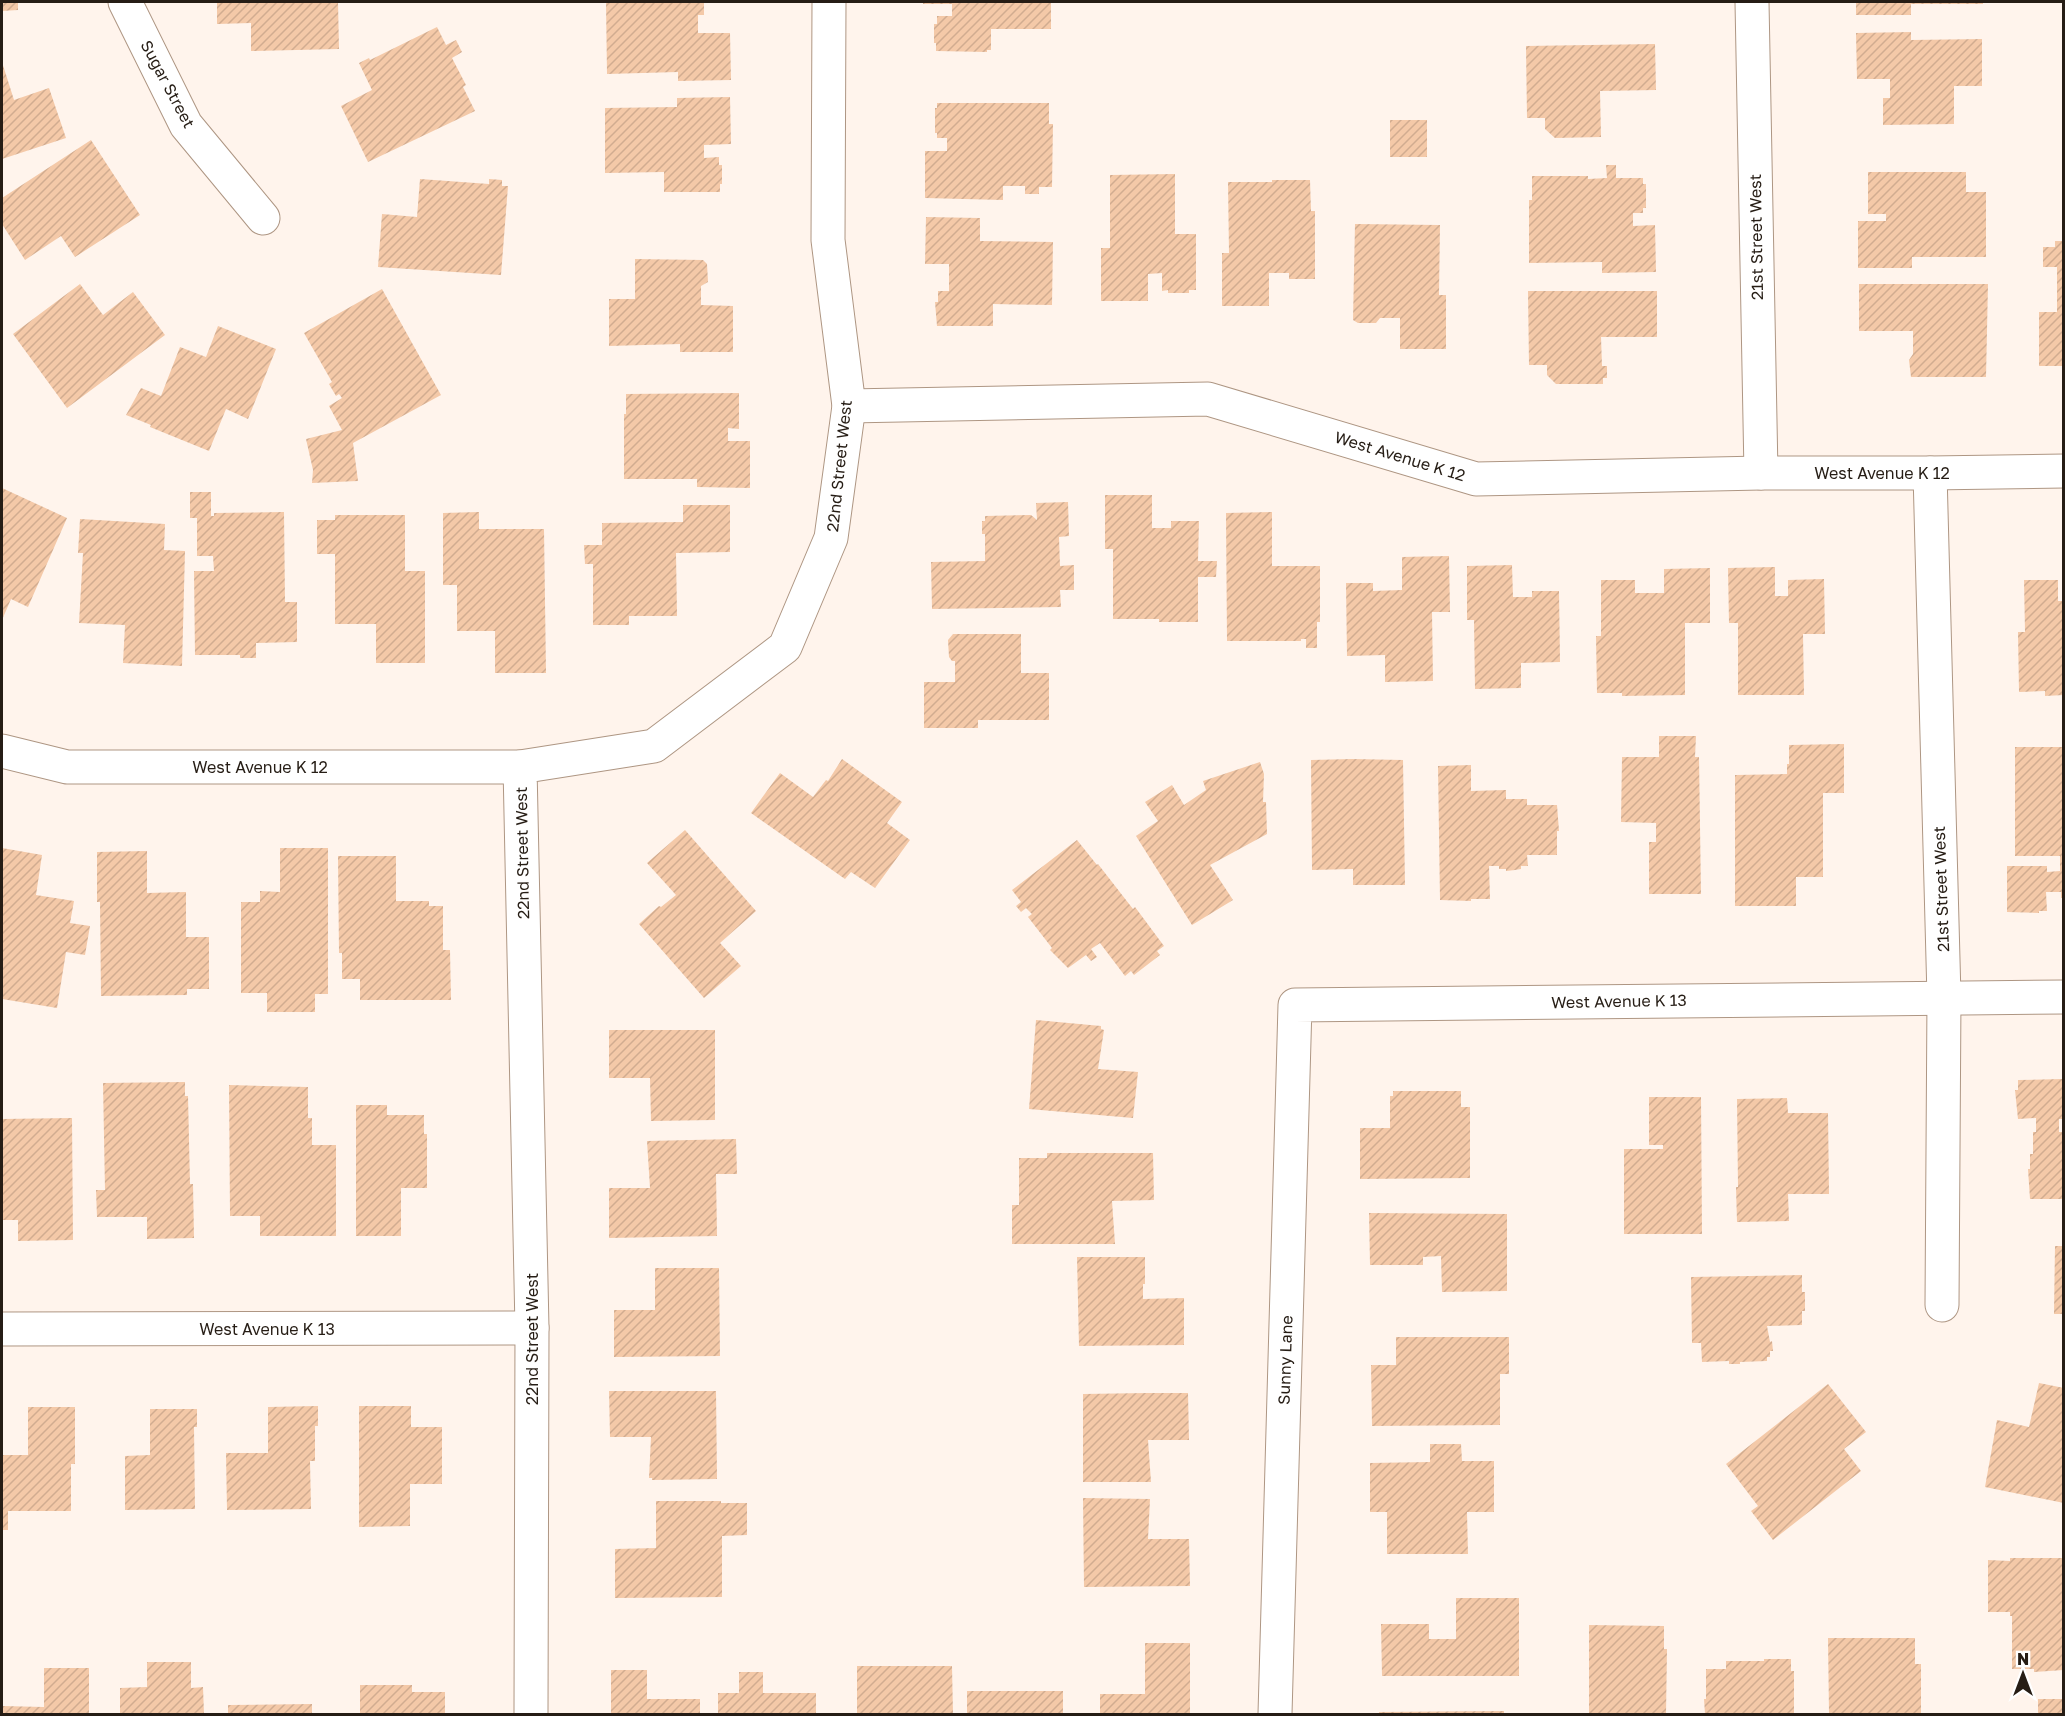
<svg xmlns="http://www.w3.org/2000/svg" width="2065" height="1716" viewBox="0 0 2065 1716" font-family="'Golos Text',sans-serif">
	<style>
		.building { fill: url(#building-hatch) }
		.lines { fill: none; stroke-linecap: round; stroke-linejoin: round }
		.street-casing { stroke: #ae9683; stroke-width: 35 }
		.street { stroke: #fff; stroke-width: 33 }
		.labels { text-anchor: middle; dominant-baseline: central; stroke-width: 4.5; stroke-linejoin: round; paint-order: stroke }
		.street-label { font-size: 16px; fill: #261d15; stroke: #fff }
	</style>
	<defs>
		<pattern id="building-hatch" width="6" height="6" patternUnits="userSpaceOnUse" patternTransform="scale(1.5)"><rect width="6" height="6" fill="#f4c9a8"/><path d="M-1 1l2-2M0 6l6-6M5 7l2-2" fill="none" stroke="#d1ac90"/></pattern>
	</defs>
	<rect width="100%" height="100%" fill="#fff4ec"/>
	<g class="building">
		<path d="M 2,2 L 18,2 L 18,10 L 2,11 Z"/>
		<path d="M 217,2 L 338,2 L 339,49 L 251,51 L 251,23 L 217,24 Z"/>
		<path d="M 606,2 L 704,2 L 704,15 L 698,15 L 698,33 L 730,33 L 731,80 L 678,81 L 678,72 L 607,74 Z"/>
		<path d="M 923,2 L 1051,2 L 1051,29 L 991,29 L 991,50 L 987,50 L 987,52 L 936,51 L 936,43 L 934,43 L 934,24 L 937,24 L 937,16 L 952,16 L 952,4 L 923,4 Z"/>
		<path d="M 1856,2 L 1983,2 L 1983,4 L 1911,4 L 1911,15 L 1856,15 Z"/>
		<path d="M 437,27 L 446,45 L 456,40 L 462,52 L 452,58 L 466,85 L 463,87 L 475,111 L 368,162 L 341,106 L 372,90 L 359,63 L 369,58 L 370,60 Z"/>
		<path d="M 1911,32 L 1911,40 L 1982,39 L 1982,86 L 1954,86 L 1954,124 L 1883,125 L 1883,98 L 1890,98 L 1890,79 L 1857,79 L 1856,33 Z"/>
		<path d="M 1655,44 L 1656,90 L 1600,91 L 1601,137 L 1555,138 L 1545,129 L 1545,118 L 1527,118 L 1526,46 Z"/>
		<path d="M 2,62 L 14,100 L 49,88 L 66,138 L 2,159 Z"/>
		<path d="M 730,97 L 731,144 L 704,145 L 704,158 L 719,157 L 719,165 L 722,165 L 722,184 L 720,184 L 720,192 L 664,192 L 664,172 L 605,173 L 605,108 L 677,107 L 677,98 Z"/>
		<path d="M 937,103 L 1049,103 L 1049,124 L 1053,124 L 1052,187 L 1039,187 L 1039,194 L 1025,194 L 1025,186 L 1003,186 L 1003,200 L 925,198 L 925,151 L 947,151 L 947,138 L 937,138 L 937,133 L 935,133 L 935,108 L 937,108 Z"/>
		<rect x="1390" y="120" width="37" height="37"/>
		<path d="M 91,140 L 140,215 L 75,257 L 61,236 L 25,260 L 2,224 L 2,198 Z"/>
		<path d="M 1606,165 L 1616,165 L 1616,178 L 1643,178 L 1643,184 L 1646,184 L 1646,208 L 1643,208 L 1643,213 L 1633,213 L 1633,226 L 1655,225 L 1656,272 L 1602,273 L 1602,262 L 1529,263 L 1529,200 L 1532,200 L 1532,176 L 1588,176 L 1588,179 L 1607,178 Z"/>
		<path d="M 1868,172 L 1966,172 L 1966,192 L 1986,192 L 1986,257 L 1912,257 L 1912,268 L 1858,268 L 1858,221 L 1886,221 L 1886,214 L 1868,214 Z"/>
		<path d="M 1175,174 L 1175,234 L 1196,234 L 1196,290 L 1189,290 L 1189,293 L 1168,293 L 1168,290 L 1162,291 L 1162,273 L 1148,274 L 1148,301 L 1101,301 L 1101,248 L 1110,248 L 1110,175 Z"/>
		<path d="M 420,179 L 489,184 L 489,179 L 502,180 L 502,186 L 508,186 L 501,275 L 378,267 L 382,214 L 417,217 Z"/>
		<path d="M 1272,180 L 1310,180 L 1311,211 L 1315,211 L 1315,279 L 1289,279 L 1289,273 L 1269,273 L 1269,306 L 1222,306 L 1222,253 L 1229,253 L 1228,182 L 1272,182 Z"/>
		<path d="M 926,217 L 980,218 L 980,241 L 1053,242 L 1052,305 L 993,304 L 993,326 L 937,326 L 935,302 L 938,302 L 938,291 L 949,291 L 949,264 L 925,264 Z"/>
		<path d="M 1355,224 L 1440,225 L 1439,295 L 1446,295 L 1446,349 L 1400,349 L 1400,318 L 1380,318 L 1376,323 L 1358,323 L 1353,320 Z"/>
		<path d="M 2055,241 L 2064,241 L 2064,366 L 2039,366 L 2039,312 L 2057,312 L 2057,267 L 2043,267 L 2043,247 L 2055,247 Z"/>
		<path d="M 635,259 L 703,260 L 707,264 L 708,282 L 701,286 L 701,305 L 733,306 L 733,352 L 680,352 L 680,344 L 609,346 L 609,299 L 635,299 Z"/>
		<path d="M 80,284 L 103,315 L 133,292 L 165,335 L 67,408 L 13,334 Z"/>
		<path d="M 1859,284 L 1988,284 L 1986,377 L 1911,377 L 1909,360 L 1913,354 L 1913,331 L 1859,331 Z"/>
		<path d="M 382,289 L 441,395 L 353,443 L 358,481 L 312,483 L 313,470 L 306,439 L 342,430 L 329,406 L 342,398 L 339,394 L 336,396 L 329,384 L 332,382 L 304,333 Z"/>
		<path d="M 1528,291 L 1657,291 L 1657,337 L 1601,337 L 1602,366 L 1607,366 L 1607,378 L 1603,378 L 1603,384 L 1556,384 L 1547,375 L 1547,365 L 1529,365 Z"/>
		<path d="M 218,326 L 276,349 L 248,419 L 226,409 L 209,451 L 150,427 L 151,425 L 126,415 L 141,388 L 161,396 L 180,347 L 206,357 Z"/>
		<path d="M 739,393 L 739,429 L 728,428 L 728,441 L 750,441 L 750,488 L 697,487 L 697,479 L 624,479 L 624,414 L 626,414 L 626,394 Z"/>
		<path d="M 2,488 L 67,518 L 28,607 L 11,599 L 2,620 Z"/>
		<path d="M 190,492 L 211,492 L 211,516 L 214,516 L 214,513 L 284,512 L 285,602 L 297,602 L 297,642 L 256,643 L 256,658 L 240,658 L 240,655 L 195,655 L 194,571 L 214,571 L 213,556 L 197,556 L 197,518 L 190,518 Z"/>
		<path d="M 1105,495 L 1152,495 L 1152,528 L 1171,528 L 1171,521 L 1199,521 L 1198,561 L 1217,561 L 1216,577 L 1198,577 L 1198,622 L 1159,622 L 1159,619 L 1113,619 L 1113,549 L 1105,549 Z"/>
		<path d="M 1068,502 L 1069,536 L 1059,537 L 1060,566 L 1074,565 L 1074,590 L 1060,590 L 1061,607 L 932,609 L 931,562 L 985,561 L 985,534 L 982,534 L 982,521 L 985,521 L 985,516 L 1031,515 L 1037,520 L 1036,503 Z"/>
		<path d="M 683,505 L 730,505 L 730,552 L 676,553 L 677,616 L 629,616 L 629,625 L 593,625 L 593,564 L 585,564 L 584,545 L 602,545 L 602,523 L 683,522 Z"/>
		<path d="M 479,512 L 479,529 L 544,529 L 546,673 L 495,673 L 495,631 L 457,631 L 457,585 L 443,585 L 443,513 Z"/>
		<path d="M 1272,512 L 1272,566 L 1320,566 L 1320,622 L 1317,622 L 1317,648 L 1306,648 L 1306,639 L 1301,639 L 1301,641 L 1227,641 L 1226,513 Z"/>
		<path d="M 335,515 L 405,515 L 405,571 L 425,571 L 425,663 L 376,663 L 376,624 L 335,624 L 335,554 L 317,554 L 317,520 L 335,520 Z"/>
		<path d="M 80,519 L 165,524 L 164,550 L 185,551 L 182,666 L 123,663 L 125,625 L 79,623 L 83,553 L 78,553 Z"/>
		<path d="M 1449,556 L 1450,612 L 1432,612 L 1433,681 L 1385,682 L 1385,655 L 1347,656 L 1346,583 L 1373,583 L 1373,591 L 1402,590 L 1402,557 Z"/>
		<path d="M 1512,565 L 1513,597 L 1532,597 L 1532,591 L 1559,591 L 1560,662 L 1521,663 L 1521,688 L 1475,689 L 1474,620 L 1467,620 L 1467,566 Z"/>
		<path d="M 1775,567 L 1775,596 L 1788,596 L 1788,580 L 1824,579 L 1825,634 L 1803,634 L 1804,695 L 1738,695 L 1738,623 L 1729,623 L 1728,568 Z"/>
		<path d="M 1710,568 L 1710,623 L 1685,623 L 1685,695 L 1622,696 L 1622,693 L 1597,693 L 1596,636 L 1601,636 L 1601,580 L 1635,580 L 1635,593 L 1664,593 L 1664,569 Z"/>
		<path d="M 2024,580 L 2058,580 L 2058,601 L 2064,601 L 2064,695 L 2045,696 L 2045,691 L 2019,692 L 2018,632 L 2025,632 Z"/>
		<path d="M 953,634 L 1021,634 L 1021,673 L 1049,673 L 1049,720 L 978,720 L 978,728 L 924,728 L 924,682 L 955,682 L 955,661 L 952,661 L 949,657 L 948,640 Z"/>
		<path d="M 1659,736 L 1696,736 L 1695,757 L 1699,757 L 1701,894 L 1649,894 L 1649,842 L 1656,842 L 1656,823 L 1621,822 L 1622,757 L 1659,757 Z"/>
		<path d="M 1844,744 L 1844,793 L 1823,793 L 1823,877 L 1796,877 L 1796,906 L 1735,906 L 1735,775 L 1787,774 L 1787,764 L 1789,764 L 1789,745 Z"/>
		<path d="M 2015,747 L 2064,747 L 2064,898 L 2061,898 L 2061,892 L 2046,892 L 2047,911 L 2039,911 L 2039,913 L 2007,912 L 2007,866 L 2047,866 L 2047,872 L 2060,871 L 2060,856 L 2015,856 Z"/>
		<path d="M 842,759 L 902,802 L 887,823 L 910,840 L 875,888 L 851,872 L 845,879 L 751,813 L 780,773 L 813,797 L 826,780 L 828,781 Z"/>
		<path d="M 1352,759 L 1403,760 L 1405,885 L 1353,885 L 1353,869 L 1312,870 L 1311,760 Z"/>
		<path d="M 1260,762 L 1264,774 L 1263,802 L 1266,802 L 1267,834 L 1210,865 L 1233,900 L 1192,925 L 1136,836 L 1158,821 L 1145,802 L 1172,785 L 1184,805 L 1206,790 L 1203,781 Z"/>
		<path d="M 1471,765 L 1471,791 L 1506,790 L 1506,799 L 1527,799 L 1527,805 L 1557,805 L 1559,831 L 1557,831 L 1557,855 L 1527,855 L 1528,866 L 1521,866 L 1521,869 L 1515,870 L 1506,871 L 1506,869 L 1499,869 L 1499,866 L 1489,866 L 1490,899 L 1471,899 L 1471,901 L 1440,900 L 1438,766 Z"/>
		<path d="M 685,830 L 756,911 L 720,943 L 741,966 L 704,998 L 639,924 L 659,906 L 661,907 L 676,895 L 647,863 Z"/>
		<path d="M 1077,840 L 1097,865 L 1098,864 L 1133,909 L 1135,907 L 1164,946 L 1157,951 L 1160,955 L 1134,975 L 1131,971 L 1125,976 L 1100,943 L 1091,949 L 1097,957 L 1091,961 L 1086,955 L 1068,968 L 1050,950 L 1052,948 L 1028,917 L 1032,914 L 1026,908 L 1021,912 L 1016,906 L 1021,902 L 1012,890 Z"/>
		<path d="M 2,848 L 42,855 L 36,895 L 74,901 L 70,923 L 90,926 L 85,955 L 66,952 L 57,1008 L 2,999 Z"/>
		<path d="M 280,848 L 328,848 L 328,994 L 315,994 L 315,1012 L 267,1012 L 267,993 L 241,993 L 241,902 L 260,902 L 260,891 L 280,892 Z"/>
		<path d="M 147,851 L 147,893 L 186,892 L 186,937 L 209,937 L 209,989 L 187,989 L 187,995 L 101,996 L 100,902 L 97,902 L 97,852 Z"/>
		<path d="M 338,856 L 396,856 L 396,901 L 429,901 L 429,906 L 443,906 L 443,950 L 450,950 L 451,1000 L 360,1000 L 360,979 L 342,979 L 342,953 L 339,953 Z"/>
		<path d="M 1036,1020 L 1101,1026 L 1101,1029 L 1104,1030 L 1098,1069 L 1138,1072 L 1133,1118 L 1029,1109 Z"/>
		<path d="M 609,1030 L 715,1030 L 715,1120 L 651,1121 L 650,1078 L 609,1078 Z"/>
		<path d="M 2063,1079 L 2063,1119 L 2059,1119 L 2059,1132 L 2064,1132 L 2064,1199 L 2030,1199 L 2028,1169 L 2030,1169 L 2030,1154 L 2033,1154 L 2033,1132 L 2036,1132 L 2036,1118 L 2018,1119 L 2015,1090 L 2018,1090 L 2018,1080 Z"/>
		<path d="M 185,1082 L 185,1096 L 188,1096 L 190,1184 L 193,1184 L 194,1238 L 147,1239 L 147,1217 L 97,1217 L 96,1190 L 105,1190 L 103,1083 Z"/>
		<path d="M 229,1085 L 308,1087 L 308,1118 L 312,1118 L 312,1145 L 336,1145 L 336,1236 L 260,1236 L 260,1216 L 230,1216 Z"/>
		<path d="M 1393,1091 L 1461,1091 L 1461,1107 L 1470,1107 L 1470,1178 L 1360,1179 L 1360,1128 L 1390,1128 L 1390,1096 L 1393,1096 Z"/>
		<path d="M 1649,1097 L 1701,1097 L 1702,1234 L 1624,1234 L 1624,1149 L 1663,1149 L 1663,1145 L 1649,1145 Z"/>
		<path d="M 1787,1098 L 1788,1113 L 1828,1113 L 1829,1194 L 1788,1194 L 1789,1221 L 1737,1222 L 1736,1187 L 1738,1187 L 1737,1099 Z"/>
		<path d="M 356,1105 L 387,1105 L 387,1115 L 424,1115 L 424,1134 L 427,1134 L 427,1188 L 401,1188 L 401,1236 L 356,1236 Z"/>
		<path d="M 72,1118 L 73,1240 L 18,1241 L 18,1220 L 2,1220 L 2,1119 Z"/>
		<path d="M 736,1139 L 737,1174 L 716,1174 L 717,1236 L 609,1238 L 609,1188 L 650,1188 L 647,1141 Z"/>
		<path d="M 1047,1153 L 1153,1153 L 1154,1200 L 1112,1201 L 1115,1244 L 1012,1244 L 1012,1205 L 1019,1205 L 1019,1158 L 1047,1158 Z"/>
		<path d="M 1369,1213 L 1507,1214 L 1507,1291 L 1442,1292 L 1441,1256 L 1423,1257 L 1423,1265 L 1370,1265 Z"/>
		<path d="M 2055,1246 L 2064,1246 L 2064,1314 L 2054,1314 Z"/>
		<path d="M 1077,1257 L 1145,1257 L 1145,1284 L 1143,1284 L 1143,1299 L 1184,1298 L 1184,1345 L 1079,1346 Z"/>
		<path d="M 655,1268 L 719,1268 L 720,1356 L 614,1357 L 614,1310 L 655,1310 Z"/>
		<path d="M 1802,1275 L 1802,1292 L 1805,1292 L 1805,1311 L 1802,1311 L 1802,1325 L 1767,1326 L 1770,1342 L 1772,1341 L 1773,1351 L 1770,1351 L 1770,1357 L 1767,1357 L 1767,1361 L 1740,1362 L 1740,1364 L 1729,1364 L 1729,1361 L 1702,1362 L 1701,1343 L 1692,1343 L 1691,1277 Z"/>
		<path d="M 1396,1337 L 1509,1337 L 1509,1374 L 1500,1374 L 1500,1425 L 1372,1426 L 1371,1365 L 1396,1365 Z"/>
		<path d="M 2039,1383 L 2064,1388 L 2064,1503 L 1985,1487 L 1997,1420 L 2029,1427 Z"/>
		<path d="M 1828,1384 L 1866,1432 L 1844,1449 L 1861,1471 L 1773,1540 L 1751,1511 L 1758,1506 L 1726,1464 Z"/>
		<path d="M 609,1391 L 716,1391 L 717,1479 L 652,1480 L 652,1478 L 649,1478 L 651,1437 L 610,1437 Z"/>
		<path d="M 1147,1393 L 1188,1393 L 1189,1440 L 1148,1440 L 1151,1482 L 1083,1482 L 1083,1394 Z"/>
		<path d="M 318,1406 L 318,1426 L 315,1426 L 315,1461 L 310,1461 L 311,1509 L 227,1510 L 226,1453 L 268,1453 L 268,1407 Z"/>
		<path d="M 359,1406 L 411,1406 L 411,1427 L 442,1427 L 442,1484 L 410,1484 L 410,1526 L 359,1527 Z"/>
		<path d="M 28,1407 L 75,1407 L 75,1464 L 71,1464 L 71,1511 L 8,1511 L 8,1530 L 2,1530 L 2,1455 L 28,1455 Z"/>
		<path d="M 150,1409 L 197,1409 L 197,1427 L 194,1427 L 195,1509 L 125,1510 L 125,1456 L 150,1455 Z"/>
		<path d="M 1430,1444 L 1461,1444 L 1462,1461 L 1494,1461 L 1494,1512 L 1467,1512 L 1468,1554 L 1387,1554 L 1387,1512 L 1370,1512 L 1370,1463 L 1430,1462 Z"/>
		<path d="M 1083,1498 L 1150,1499 L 1148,1539 L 1189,1539 L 1190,1586 L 1084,1587 Z"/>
		<path d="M 656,1501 L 721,1501 L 721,1503 L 747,1503 L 747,1535 L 722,1536 L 722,1597 L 615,1598 L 615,1549 L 656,1548 Z"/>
		<path d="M 2010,1558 L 2064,1558 L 2064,1670 L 2034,1672 L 2034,1669 L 2012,1669 L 2012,1616 L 2010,1616 L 2010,1612 L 1988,1612 L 1988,1560 L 2010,1561 Z"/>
		<path d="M 1456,1598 L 1519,1598 L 1519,1676 L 1382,1676 L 1381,1624 L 1429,1624 L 1429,1639 L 1456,1639 Z"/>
		<path d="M 1589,1625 L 1664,1626 L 1664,1649 L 1667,1649 L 1666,1714 L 1589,1714 Z"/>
		<path d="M 1828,1638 L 1915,1638 L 1915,1664 L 1921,1664 L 1921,1714 L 1829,1714 Z"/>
		<path d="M 1145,1643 L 1190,1643 L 1190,1714 L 1100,1714 L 1100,1694 L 1145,1694 Z"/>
		<path d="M 1764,1659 L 1791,1659 L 1791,1671 L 1794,1671 L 1794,1714 L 1705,1714 L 1704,1699 L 1706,1699 L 1706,1669 L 1726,1669 L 1726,1661 L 1764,1661 Z"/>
		<path d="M 147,1662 L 191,1662 L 191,1688 L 203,1687 L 204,1714 L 120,1714 L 120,1688 L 147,1687 Z"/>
		<path d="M 857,1666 L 952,1666 L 953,1714 L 857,1714 Z"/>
		<path d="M 44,1668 L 89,1668 L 89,1714 L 2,1714 L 2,1706 L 44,1707 Z"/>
		<path d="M 611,1670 L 647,1670 L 647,1699 L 700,1699 L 700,1714 L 611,1714 Z"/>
		<path d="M 739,1672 L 763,1672 L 763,1693 L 816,1693 L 816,1714 L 718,1714 L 718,1693 L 739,1693 Z"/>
		<path d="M 360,1685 L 412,1685 L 412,1692 L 445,1692 L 445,1714 L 360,1714 Z"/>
		<rect x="967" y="1691" width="96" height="23"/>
		<rect x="2038" y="1699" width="26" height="15"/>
		<path d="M 312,1704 L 312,1714 L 228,1714 L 228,1705 Z"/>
		<path d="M 1504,1711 L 1504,1714 L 1379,1714 L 1379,1712 Z"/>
	</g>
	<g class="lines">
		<defs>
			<g id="street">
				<path d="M 125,2 L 186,125 L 263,218"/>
				<path d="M 1752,2 L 1761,473"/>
				<path d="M 849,406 L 1208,399 L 1476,479 L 1761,473 L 1930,473 L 2064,471"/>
				<path d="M 1930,473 L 1944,997 L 1942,1305"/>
				<path d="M 2,751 L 67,767 L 520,767"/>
				<path d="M 2,1329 L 532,1328"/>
				<path d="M 531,1714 L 532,1328 L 520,767 L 654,746 L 785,647 L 831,538 L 849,406 L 828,240 L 829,2"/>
				<path d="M 1275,1714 L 1295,1005 L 2064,997"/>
			</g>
		</defs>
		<use href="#street" class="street-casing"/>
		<use href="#street" class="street"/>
	</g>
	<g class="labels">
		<g class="street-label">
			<text transform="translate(168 84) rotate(62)">Sugar Street</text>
			<text transform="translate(1756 237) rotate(-91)">21st Street West</text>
			<text transform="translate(1400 456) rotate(17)">West Avenue K 12</text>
			<text transform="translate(839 466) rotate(-84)">22nd Street West</text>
			<text x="1882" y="473">West Avenue K 12</text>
			<text x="260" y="767">West Avenue K 12</text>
			<text transform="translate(522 853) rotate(-91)">22nd Street West</text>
			<text transform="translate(1941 889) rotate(-92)">21st Street West</text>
			<text transform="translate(1619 1001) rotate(-1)">West Avenue K 13</text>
			<text x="267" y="1329">West Avenue K 13</text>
			<text transform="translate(532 1339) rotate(-90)">22nd Street West</text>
			<text transform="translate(1285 1360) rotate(-88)">Sunny Lane</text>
		</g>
	</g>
	<rect width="2065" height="1716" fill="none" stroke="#261d15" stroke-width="6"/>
	<g transform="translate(2023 1674)" stroke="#ffffff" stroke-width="4.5" paint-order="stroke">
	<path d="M0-4.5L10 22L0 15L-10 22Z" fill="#261d15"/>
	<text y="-9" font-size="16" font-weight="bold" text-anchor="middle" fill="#261d15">N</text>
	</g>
</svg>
